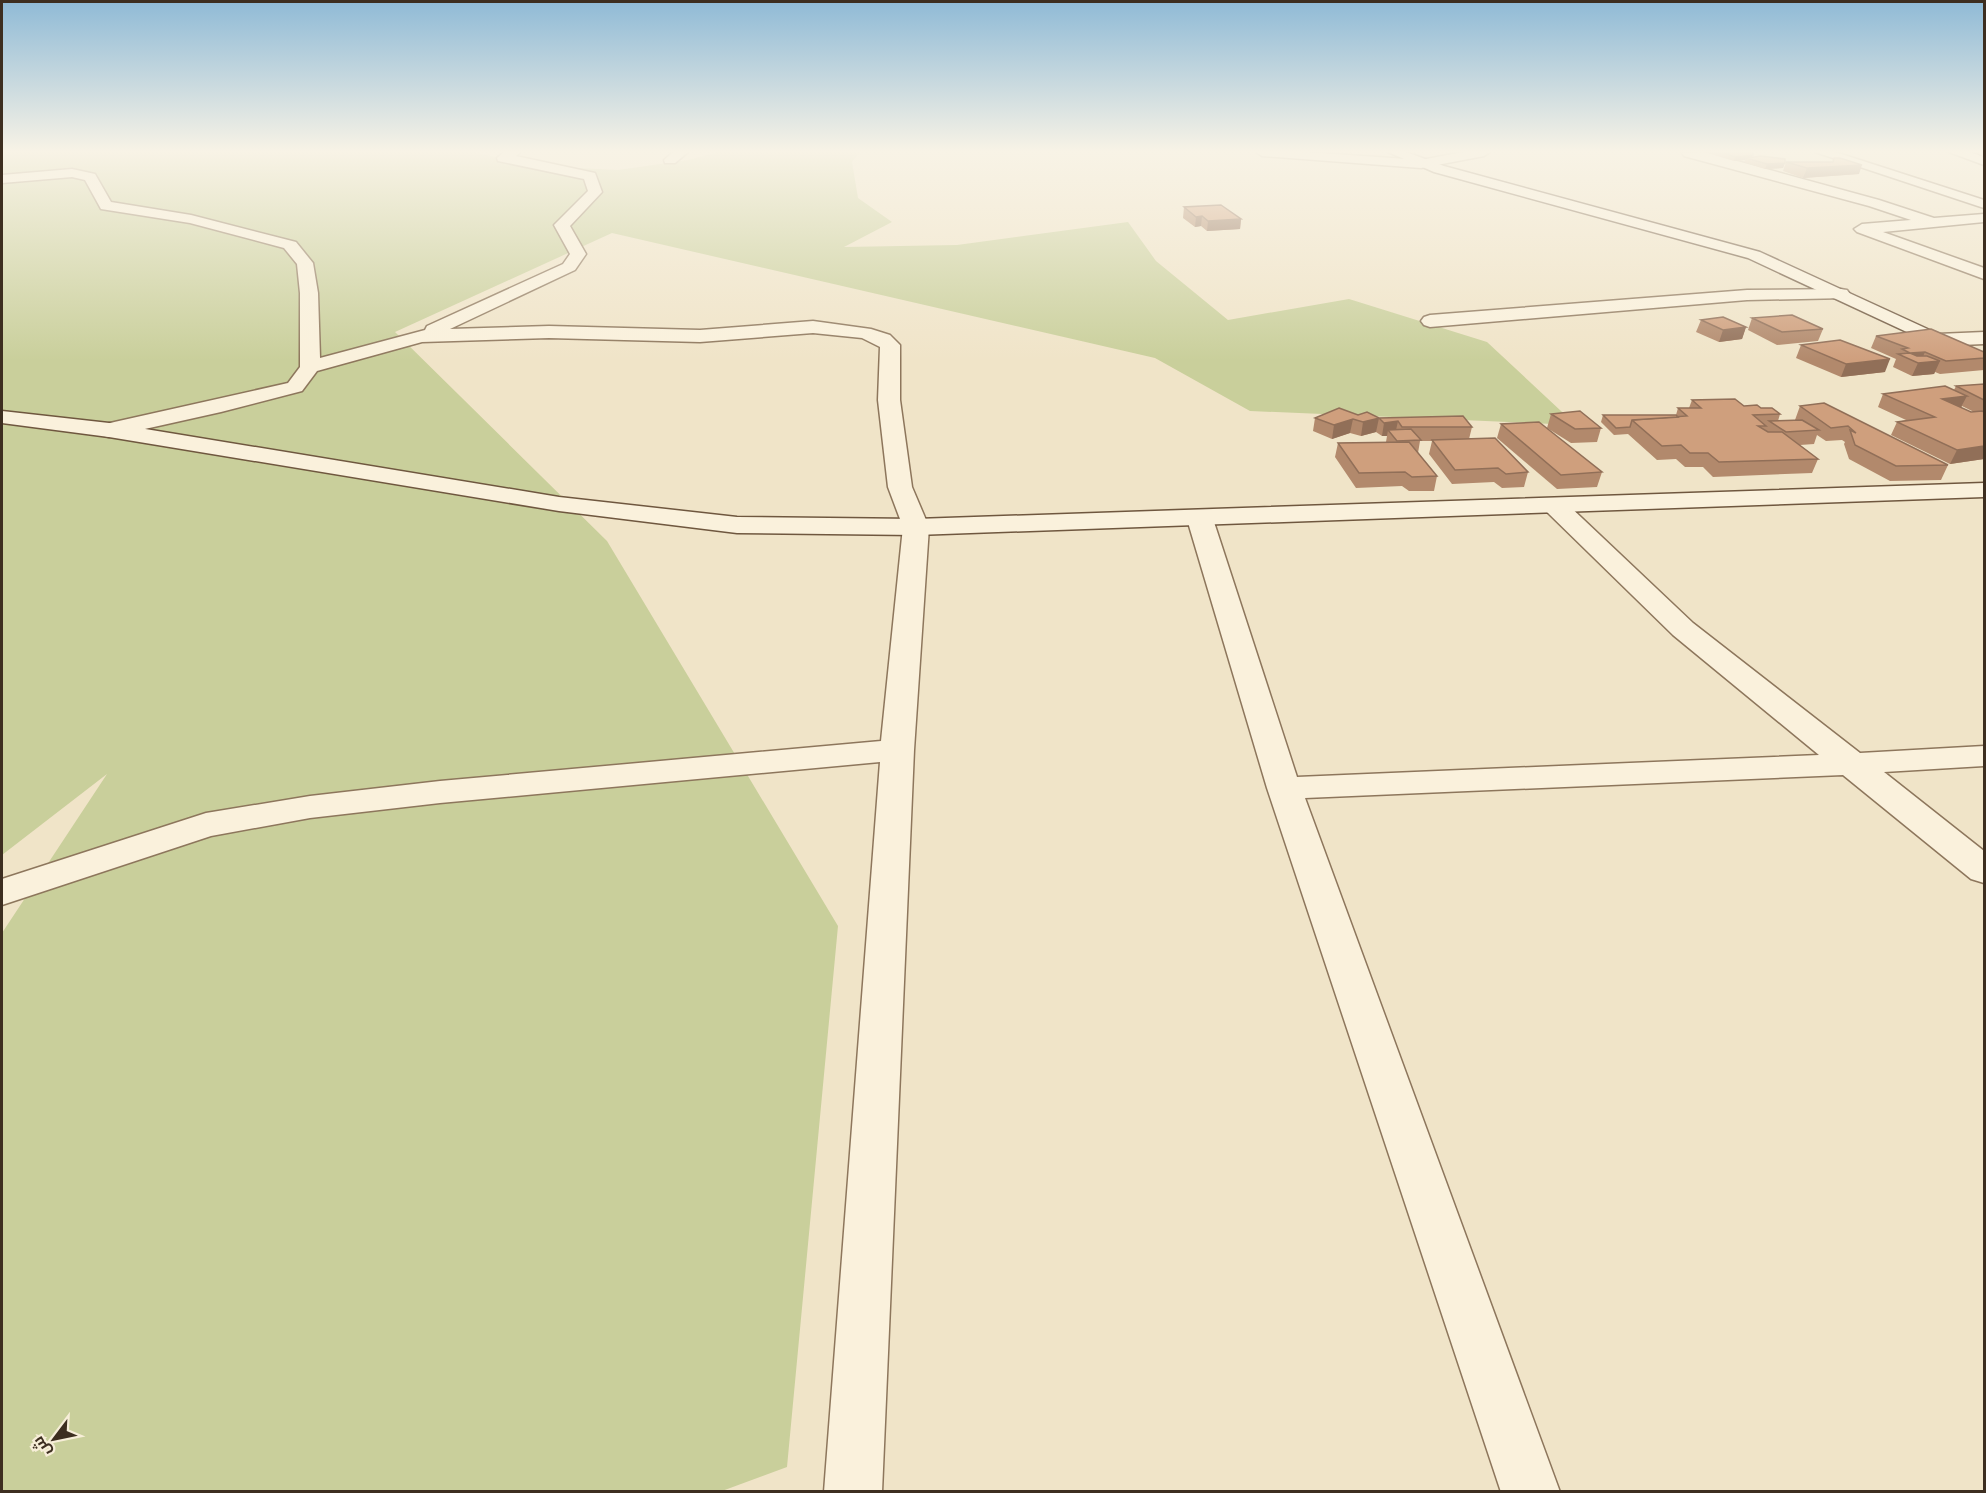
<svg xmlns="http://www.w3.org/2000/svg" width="1986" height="1493" viewBox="0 0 1986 1493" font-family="'Noto Serif',Cairo,serif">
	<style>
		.green { fill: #c9cf9b }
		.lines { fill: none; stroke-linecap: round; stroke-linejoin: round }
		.street-casing { stroke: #8d765c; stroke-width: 3 }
		.secondary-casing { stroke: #6f573f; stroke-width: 3 }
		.primary-casing { stroke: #5b4430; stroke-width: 3 }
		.street { fill: #faf1dc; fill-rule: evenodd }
		.secondary { fill: #faf1dc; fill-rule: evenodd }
		.primary { fill: #f3d9a0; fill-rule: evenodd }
		.wall { fill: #b2896c; fill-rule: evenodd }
		.shaded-wall { fill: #916f58 }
		.building { fill: #cf9f7d; stroke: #916f58; stroke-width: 1.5 }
	</style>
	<rect width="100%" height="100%" fill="#f0e4c8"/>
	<path class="green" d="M 2,152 L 473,152 L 536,166 L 618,170 L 688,160 L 718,152 L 860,152 L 852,162 L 858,198 L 892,222 L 844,247 L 957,245 L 1128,222 L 1156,261 L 1228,320 L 1349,299 L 1487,342 L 1576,425 L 1250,411 L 1155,358 L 612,233 L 395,332 L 607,541 L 838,926 L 787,1467 L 722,1491 L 2,1491 L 2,933 L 107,774 L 2,855 Z"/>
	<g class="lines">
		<defs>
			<g id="street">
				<path d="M 504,152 L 520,152 L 516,156 L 595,173 L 602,192 L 570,226 L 586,254 L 575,270 L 450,329 L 549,326 L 700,330 L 813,321 L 871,329 L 890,335 L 900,345 L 900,400 L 912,487 L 929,527 L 914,750 L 882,1492 L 824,1492 L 880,762 L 440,803 L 310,818 L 211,836 L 2,905 L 2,879 L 206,813 L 310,796 L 440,781 L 881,741 L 903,527 L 888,487 L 878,400 L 880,347 L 862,338 L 813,333 L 700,342 L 549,338 L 422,342 L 317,371 L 302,391 L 221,412 L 109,437 L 101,435 L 98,430 L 101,425 L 288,383 L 300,367 L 300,293 L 297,264 L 284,248 L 190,223 L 101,209 L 85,180 L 72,177 L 2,183 L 2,175 L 72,169 L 95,174 L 111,202 L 191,215 L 296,242 L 313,263 L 318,293 L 320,358 L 425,330 L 427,326 L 563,264 L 570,254 L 554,225 L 588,191 L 584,179 L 498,161 L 497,158 Z"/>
				<path d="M 673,152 L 688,152 L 675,163 L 665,163 L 664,160 Z"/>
				<path d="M 1256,152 L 1305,152 L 1421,160 L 1463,152 L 1490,152 L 1484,156 L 1421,168 L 1262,156 Z"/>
				<path d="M 1704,152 L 1879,200 L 1934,218 L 1984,214 L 1984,222 L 1883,232 L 1984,268 L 1984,279 L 1857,232 L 1854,229 L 1862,224 L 1911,220 L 1869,206 L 1684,156 L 1682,153 Z"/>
				<path d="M 1815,152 L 1835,152 L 1984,200 L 1984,208 Z"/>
				<path d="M 1949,152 L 1969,152 L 1984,157 L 1984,165 Z"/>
				<path d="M 1841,289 L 1847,290 L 1850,294 L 1847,298 L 1747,300 L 1430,327 L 1424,325 L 1421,321 L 1424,317 L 1430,315 L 1747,290 Z"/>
				<path d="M 1984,332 L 1984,344 L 1938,346 L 1931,344 L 1928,340 L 1931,336 L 1938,334 Z"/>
				<path d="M 1556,500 L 1565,502 L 1693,623 L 1860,753 L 1984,746 L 1984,766 L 1884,772 L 1984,851 L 1984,883 L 1971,879 L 1843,775 L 1305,798 L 1560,1492 L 1501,1492 L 1267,788 L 1187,519 L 1191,514 L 1200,511 L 1209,514 L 1213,519 L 1297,777 L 1819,755 L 1673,635 L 1547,512 L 1544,507 L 1547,502 Z"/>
			</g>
			<g id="secondary">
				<path d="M 1388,152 L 1406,152 L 1444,166 L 1760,252 L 1984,355 L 1984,368 L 1748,258 L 1434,172 Z"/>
				<path d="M 2,411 L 109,423 L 559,497 L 737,517 L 916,519 L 1984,483 L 1984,497 L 916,535 L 737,533 L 559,511 L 109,437 L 2,423 Z"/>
			</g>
			<path id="primary" d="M 1976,152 L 1984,152 L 1984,157 Z"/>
		</defs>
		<use href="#street" class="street-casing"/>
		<use href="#secondary" class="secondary-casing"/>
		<use href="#primary" class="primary-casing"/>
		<use href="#street" class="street"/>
		<use href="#secondary" class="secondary"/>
		<use href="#primary" class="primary"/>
	</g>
	<g class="wall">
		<path d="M 1714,152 L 1753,152 L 1752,157 L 1785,163 L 1783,168 L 1765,169 L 1744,162 L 1745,160 L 1734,161 L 1714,155 Z"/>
		<path d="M 1786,162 L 1859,174 L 1803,178 L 1783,171 Z"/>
		<path d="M 1184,207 L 1241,219 L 1240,229 L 1207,231 L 1201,226 L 1195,227 L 1183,218 Z"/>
		<path d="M 1752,318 L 1823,329 L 1818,341 L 1777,345 L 1748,330 Z"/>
		<path d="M 1701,320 L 1746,327 L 1742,339 L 1719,342 L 1696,332 Z"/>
		<path d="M 1876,336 L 1984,352 L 1984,370 L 1940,374 L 1935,372 L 1934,374 L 1912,376 L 1893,367 L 1896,359 L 1871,348 Z"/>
		<path d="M 1801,345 L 1885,372 L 1841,377 L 1796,358 Z"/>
		<path d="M 1984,384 L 1984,459 L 1950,464 L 1891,435 L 1897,422 L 1906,420 L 1878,407 L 1883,394 L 1954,390 L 1956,386 ZM 1962,406 L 1974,412 L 1971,412 L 1961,408 Z"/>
		<path d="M 1692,400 L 1761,408 L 1780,414 L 1778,421 L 1795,420 L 1800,406 L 1948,465 L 1941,480 L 1890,481 L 1849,459 L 1844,444 L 1845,442 L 1842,440 L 1826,441 L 1817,435 L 1814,444 L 1800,445 L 1818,459 L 1812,473 L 1713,477 L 1703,467 L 1685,467 L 1676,459 L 1657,460 L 1628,434 L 1614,435 L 1601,422 L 1603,415 L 1676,415 L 1678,408 L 1689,408 Z"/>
		<path d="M 1551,414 L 1601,428 L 1597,442 L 1571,443 L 1547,428 Z"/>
		<path d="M 1358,415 L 1379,418 L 1472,427 L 1469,439 L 1528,472 L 1524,487 L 1502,488 L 1494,482 L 1452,484 L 1429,454 L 1432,441 L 1420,441 L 1418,453 L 1437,476 L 1434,491 L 1409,491 L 1402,486 L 1356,488 L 1335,457 L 1338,443 L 1386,442 L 1387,436 L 1382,436 L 1376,432 L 1361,436 L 1350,433 L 1332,439 L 1313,431 L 1315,418 Z"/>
		<path d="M 1501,424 L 1602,472 L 1597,487 L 1557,489 L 1497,438 Z"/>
	</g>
	<g class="shaded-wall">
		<path d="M 1753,155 L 1751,159 L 1746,158 L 1745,160 L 1734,161 L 1735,157 Z"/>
		<path d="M 1785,163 L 1783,168 L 1765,169 L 1767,164 Z"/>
		<path d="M 1862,165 L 1859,174 L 1803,178 L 1807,168 Z"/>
		<path d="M 1202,216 L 1201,226 L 1195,227 L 1196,217 Z"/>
		<path d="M 1241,219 L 1240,229 L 1207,231 L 1208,221 Z"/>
		<path d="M 1746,327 L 1742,339 L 1719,342 L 1723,330 Z"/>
		<path d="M 1925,352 L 1920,363 L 1940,361 L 1934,374 L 1912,376 L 1918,363 L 1910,353 Z"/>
		<path d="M 1890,359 L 1885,372 L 1841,377 L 1846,364 Z"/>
		<path d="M 1967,396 L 1960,409 L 1942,399 Z"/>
		<path d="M 1379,418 L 1376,432 L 1361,436 L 1363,422 Z"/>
		<path d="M 1353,419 L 1350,433 L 1332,439 L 1334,425 Z"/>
		<path d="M 1398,421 L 1395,435 L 1388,430 L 1387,436 L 1382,436 L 1384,423 Z"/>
		<path d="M 1984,446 L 1984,459 L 1950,464 L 1957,450 Z"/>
	</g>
	<g class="building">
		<path d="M 1722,152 L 1753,152 L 1753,155 L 1735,157 Z"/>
		<path d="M 1761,156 L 1785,159 L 1785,163 L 1767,164 L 1746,158 Z"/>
		<path d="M 1834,158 L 1840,158 L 1862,165 L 1807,168 L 1786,162 L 1833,162 Z"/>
		<path d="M 1221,205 L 1241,219 L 1208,221 L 1202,216 L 1196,217 L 1184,207 Z"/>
		<path d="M 1792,315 L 1823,329 L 1782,332 L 1752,318 Z"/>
		<path d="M 1723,317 L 1746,327 L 1723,330 L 1701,320 Z"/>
		<path d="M 1931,329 L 1984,352 L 1984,358 L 1946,361 L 1925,352 L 1910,353 L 1917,356 L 1927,356 L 1940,361 L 1918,363 L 1898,354 L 1910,353 L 1902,349 L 1908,348 L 1876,336 Z"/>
		<path d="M 1840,340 L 1890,359 L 1846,364 L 1801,345 Z"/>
		<path d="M 1984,384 L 1984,400 L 1956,386 Z"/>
		<path d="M 1945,386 L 1967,396 L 1942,399 L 1971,412 L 1982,411 L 1984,412 L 1984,446 L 1957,450 L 1897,422 L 1935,417 L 1883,394 Z"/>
		<path d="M 1735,399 L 1744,406 L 1757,405 L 1761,408 L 1772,408 L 1780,414 L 1753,415 L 1766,426 L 1758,426 L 1768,432 L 1782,432 L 1818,459 L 1719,462 L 1708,453 L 1690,453 L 1681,445 L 1662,446 L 1632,420 L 1687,416 L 1678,408 L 1701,408 L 1692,400 Z"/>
		<path d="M 1824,403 L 1948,465 L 1896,466 L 1855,445 L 1850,430 L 1856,433 L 1848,426 L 1831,428 L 1800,406 Z"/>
		<path d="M 1339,408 L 1358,415 L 1367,412 L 1379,418 L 1463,416 L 1472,427 L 1402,427 L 1398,421 L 1384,423 L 1379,418 L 1363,422 L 1353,419 L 1334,425 L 1315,418 Z"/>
		<path d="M 1580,411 L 1601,428 L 1575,429 L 1551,414 Z"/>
		<path d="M 1603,415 L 1676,415 L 1678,417 L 1632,420 L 1630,427 L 1616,428 Z"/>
		<path d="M 1802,420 L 1819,430 L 1786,432 L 1769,421 Z"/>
		<path d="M 1539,422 L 1602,472 L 1561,475 L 1501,424 Z"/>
		<path d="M 1411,429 L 1421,440 L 1397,441 L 1388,430 Z"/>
		<path d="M 1495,438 L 1528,472 L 1506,474 L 1498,468 L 1455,470 L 1432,440 Z"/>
		<path d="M 1409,442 L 1437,476 L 1412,477 L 1405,472 L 1359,473 L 1338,443 Z"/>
	</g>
	<linearGradient id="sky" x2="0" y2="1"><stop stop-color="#8fbad6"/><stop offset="0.42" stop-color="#f8f3e6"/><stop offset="1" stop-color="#f8f3e6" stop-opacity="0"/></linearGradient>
	<rect width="1986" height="361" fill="url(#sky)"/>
	<rect width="1986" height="1493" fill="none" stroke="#3d2e20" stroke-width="6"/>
	<g transform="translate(54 1439) rotate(238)" stroke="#f7eed8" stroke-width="4.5" paint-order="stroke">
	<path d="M0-4.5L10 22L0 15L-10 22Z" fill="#3d2e20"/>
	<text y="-9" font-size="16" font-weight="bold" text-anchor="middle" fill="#3d2e20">ش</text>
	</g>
</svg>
